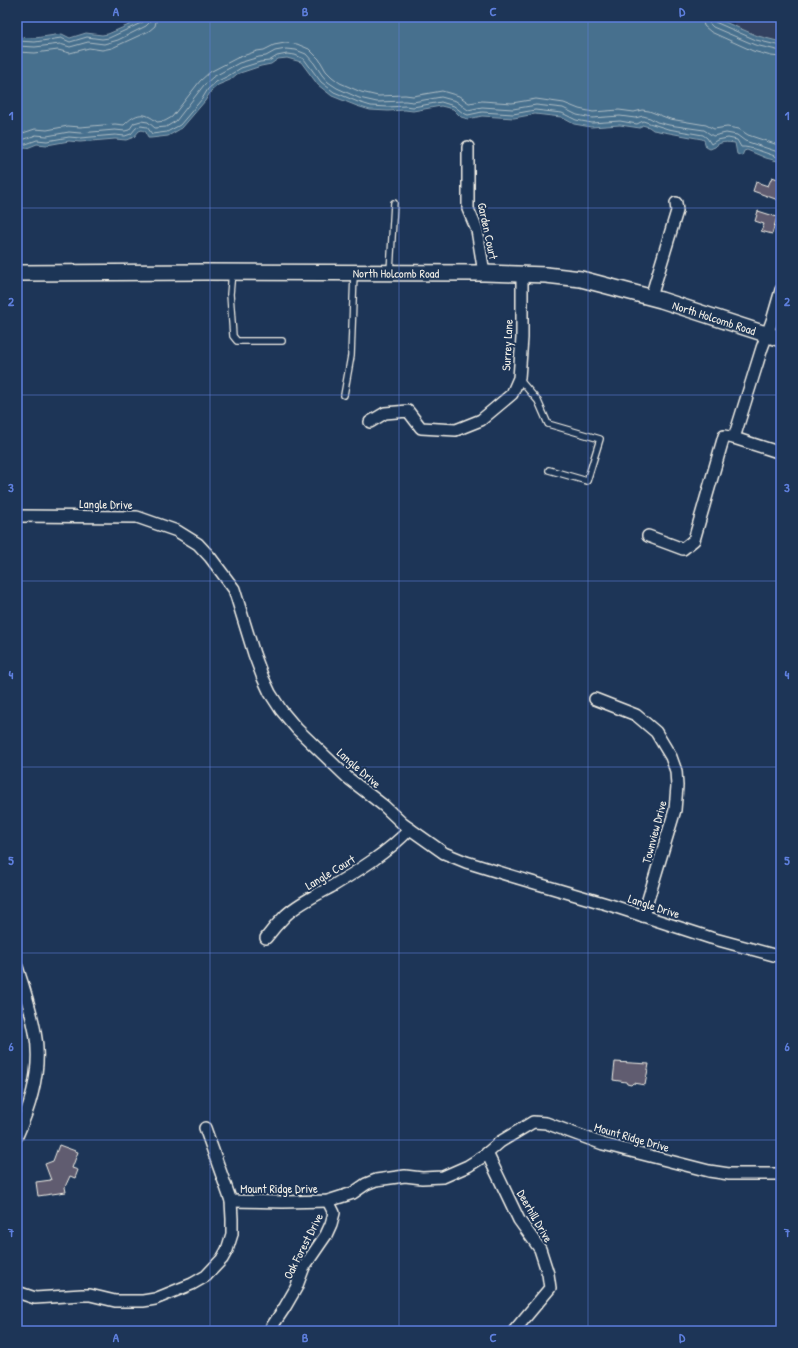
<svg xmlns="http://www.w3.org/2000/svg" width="798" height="1348" viewBox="0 0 798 1348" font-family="'Patrick Hand',sans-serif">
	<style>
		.built { fill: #31415e }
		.water { fill: #466f8e; stroke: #8ca3b2 }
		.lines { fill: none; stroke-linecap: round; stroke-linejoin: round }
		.shore { stroke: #aebdc4; stroke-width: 1 }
		.building { fill: #615c6f; stroke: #f4f1e8 }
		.lane-casing { stroke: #f4f1e8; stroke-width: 8 }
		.street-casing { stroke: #f4f1e8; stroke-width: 14 }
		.secondary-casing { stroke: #f4f1e8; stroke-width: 18 }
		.lane { stroke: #1d3557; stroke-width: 5.5 }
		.street { stroke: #1d3557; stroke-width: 11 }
		.secondary { stroke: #1d3557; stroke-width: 15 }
		.grid { fill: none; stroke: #5e7fdd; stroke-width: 1; stroke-opacity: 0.55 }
		.labels { text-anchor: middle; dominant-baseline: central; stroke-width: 4; stroke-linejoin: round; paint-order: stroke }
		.street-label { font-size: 12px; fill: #f4f1e8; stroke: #1d3557 }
		.neatline { fill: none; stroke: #5e7fdd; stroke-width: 1.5 }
		.grid-label { font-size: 13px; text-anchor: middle; font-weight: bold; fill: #5e7fdd }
	</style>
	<rect width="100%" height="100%" fill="#1d3557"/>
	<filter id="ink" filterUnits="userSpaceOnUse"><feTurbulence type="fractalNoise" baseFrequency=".025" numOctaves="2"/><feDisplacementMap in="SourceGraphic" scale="8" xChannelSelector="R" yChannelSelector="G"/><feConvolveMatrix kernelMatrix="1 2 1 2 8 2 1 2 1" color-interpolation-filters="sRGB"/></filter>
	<g filter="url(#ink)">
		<path class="built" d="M 736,17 L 781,17 L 781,108 L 719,69 Z"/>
		<g class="water">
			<path d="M 147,17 L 713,17 L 758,36 L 781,42 L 781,162 L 766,158 L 747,150 L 744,151 L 742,156 L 737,154 L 735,143 C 727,142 720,141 715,147 L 710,149 L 706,147 L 704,140 L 702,139 L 653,130 L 649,127 L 642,125 L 640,128 L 620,125 L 591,127 L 574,124 L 561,117 L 535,114 L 514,118 L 482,116 L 468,119 L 461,117 L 453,109 L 441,106 L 413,111 L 405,110 L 388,111 L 370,110 L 357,106 L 332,96 L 318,85 L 301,62 L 287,58 L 278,59 L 271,64 L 261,66 L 237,74 L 230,80 L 218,85 L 211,91 L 205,101 L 182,128 L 168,136 L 151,138 L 148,138 L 146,132 L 142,130 L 139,131 L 134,137 L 126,140 L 115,139 L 80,142 L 69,141 L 47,145 L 37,144 L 27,148 L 17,149 L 17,37 L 35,38 L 62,34 L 70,38 L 86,33 L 102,35 L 108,34 Z"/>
			<path d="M 766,1327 L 781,1328 L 781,1331 L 748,1331 Z"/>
		</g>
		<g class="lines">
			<g class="shore">
				<path d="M 702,17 L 704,26 L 711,32 L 753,51 L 771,56 L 781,57"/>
				<path d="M 708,17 L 709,23 L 713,27 L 755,45 L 781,51"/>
				<path d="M 713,17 L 713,20 L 715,22 L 756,40 L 781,46"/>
				<path d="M 17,41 L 35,42 L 61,38 L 70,42 L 87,37 L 102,39 L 109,38 L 143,22 L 145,20 L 146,17"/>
				<path d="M 17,46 L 35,47 L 60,44 L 70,47 L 88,42 L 104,44 L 118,40 L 146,26 L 150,22 L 151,17"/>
				<path d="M 17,52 L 35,53 L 58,50 L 70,53 L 89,48 L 102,50 L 112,48 L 149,31 L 155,26 L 157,17"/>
				<path d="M 17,134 L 23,133 L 35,129 L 47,130 L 68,126 L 80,127 L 115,124 L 124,125 C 136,113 144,111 157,122 L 165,121 L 172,117 L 200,81 L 210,72 L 237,58 L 257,51 L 264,50 L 274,45 L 285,43 L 297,44 L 309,49 L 319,59 L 326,71 L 332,77 L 340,83 L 361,92 L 378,96 L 405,95 L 413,96 L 442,91 L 459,96 L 469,103 L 482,101 L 512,103 L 536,99 L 564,103 L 579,109 L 593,112 L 619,110 L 634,112 L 642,110 L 649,111 L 670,119 L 706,125 L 714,129 L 727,127 L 739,129 L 748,135 L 781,146"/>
				<path d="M 17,140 L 25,139 L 36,135 L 47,136 L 69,132 L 80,133 L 115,130 L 125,131 L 129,130 L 134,123 L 141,121 L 148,122 L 155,128 L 166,127 L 176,121 L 204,85 L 213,77 L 239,63 L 259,57 L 266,56 L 275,51 L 286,49 L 296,50 L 306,54 L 314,63 L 322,75 L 328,82 L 337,88 L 359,98 L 377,102 L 405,101 L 413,102 L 441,97 L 456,101 L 468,110 L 482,107 L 513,109 L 536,105 L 563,108 L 577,115 L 592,118 L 620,116 L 635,118 L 643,116 L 650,118 L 657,122 L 669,125 L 704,130 L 713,136 L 726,133 L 737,135 L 745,141 L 781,153"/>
				<path d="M 17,145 L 26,144 L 37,140 L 47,141 L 69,137 L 80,138 L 115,135 L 125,136 L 131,134 L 136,128 L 141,126 L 147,127 L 152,134 L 167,132 L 180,125 L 202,99 L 208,89 L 216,82 L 228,76 L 241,68 L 260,62 L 269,61 L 277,56 L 287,54 L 295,55 L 304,59 L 321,82 L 334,92 L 358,102 L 371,106 L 388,107 L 405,106 L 413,107 L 441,102 L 454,106 L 463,113 L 468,115 L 482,112 L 513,114 L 535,110 L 562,113 L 576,120 L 592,123 L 620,121 L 637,124 L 643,121 L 668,129 L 703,135 L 707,138 L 711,144 L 717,140 L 728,138 L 737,140 L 741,147 C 750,146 770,155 781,158"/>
			</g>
		</g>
		<g class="building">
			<path d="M 772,177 L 781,180 L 781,201 L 753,191 L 756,182 L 768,186 Z"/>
			<path d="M 758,211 L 777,217 L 772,234 L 761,231 L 764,224 L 755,221 Z"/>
			<path d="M 615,1062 L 649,1064 L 645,1085 L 633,1083 L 631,1085 L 627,1084 L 626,1082 L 613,1080 Z"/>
			<path d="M 59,1145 L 78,1152 L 72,1168 L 78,1170 L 75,1178 L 70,1176 L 65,1187 L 66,1192 L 38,1196 L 36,1182 L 51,1180 L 45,1164 L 53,1161 Z"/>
		</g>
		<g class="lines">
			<defs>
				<g id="lane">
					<path d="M 232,272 L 230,294 L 233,336 L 237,341 L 282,341"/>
					<path d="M 390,272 L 394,203"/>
					<path d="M 519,379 L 538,401 L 548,424 L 600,439 L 587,481 L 549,470"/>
					<path d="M 344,395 L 351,356 L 354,273"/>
				</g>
				<g id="street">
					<path d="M 468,147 L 468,209 L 477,230 L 484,273"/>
					<path d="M 651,297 L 677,211 L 676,203"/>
					<path d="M 370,422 L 385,413 L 408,411 L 421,428 L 456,430 L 481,420 L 512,394 L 519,378 L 522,338 L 522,274"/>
					<path d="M 734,438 L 762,348 L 772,321 L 781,290"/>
					<path d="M 17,516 L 137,517 L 177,531 L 198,544 L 210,557 L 234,589 L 254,654 L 263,678 L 270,693 L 281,710 L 297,729 L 348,778 L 384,806 L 403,824 L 444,853 L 466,862 L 518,878 L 610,905 L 711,938 L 781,957"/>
					<path d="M 648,536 L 683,549 L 694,540 L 724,436 L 734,438 L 781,453"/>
					<path d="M 595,699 L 636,715 L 656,732 L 671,757 L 676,771 L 677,786 L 675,810 L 643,916"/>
					<path d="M 266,938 C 272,930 279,922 286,915 C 299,903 316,895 331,887 C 359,870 387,853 410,829"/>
					<path d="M 17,967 C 24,988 31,1010 35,1032 C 42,1066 31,1105 17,1136"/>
					<path d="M 487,1153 L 519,1220 L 540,1249 L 548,1274 L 550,1288 L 514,1331"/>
					<path d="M 231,1201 L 283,1202 L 328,1201 L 353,1193 L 366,1184 L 376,1180 L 405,1176 L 422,1178 L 443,1177 L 468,1166 L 484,1156 L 500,1142 L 533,1122 L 546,1123 L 603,1144 L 709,1171 L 729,1174 L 781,1174"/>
					<path d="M 17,1292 L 35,1298 L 82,1295 L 90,1295 L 115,1301 L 143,1301 L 155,1299 L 192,1284 L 206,1276 L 222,1259 L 227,1250 L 232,1234 L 232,1219 L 231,1201 L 205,1128"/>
					<path d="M 269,1331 L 285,1307 L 296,1288 L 304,1267 L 326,1235 L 331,1224 L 334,1213 L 328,1201"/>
				</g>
				<g id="secondary">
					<path id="s1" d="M 17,273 L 206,272 L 484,273 L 546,275 L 581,279 L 661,300 L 781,339"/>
				</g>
			</defs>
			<use href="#lane" class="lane-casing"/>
			<use href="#street" class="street-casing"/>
			<use href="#secondary" class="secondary-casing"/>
			<use href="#lane" class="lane"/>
			<use href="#street" class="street"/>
			<use href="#secondary" class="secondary"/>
		</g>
	</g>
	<path class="grid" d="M 210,17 L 210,1331M 399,17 L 399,1331M 588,17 L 588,1331M 17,208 L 781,208M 17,395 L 781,395M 17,581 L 781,581M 17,767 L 781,767M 17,953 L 781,953M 17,1140 L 781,1140"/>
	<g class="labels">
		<g class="street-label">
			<text transform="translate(488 231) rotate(78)">Garden Court</text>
			<text stroke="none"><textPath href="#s1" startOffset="379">North Holcomb Road</textPath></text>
			<text stroke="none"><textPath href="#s1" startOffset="703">North Holcomb Road</textPath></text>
			<text transform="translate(507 345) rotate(-87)">Surrey Lane</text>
			<text transform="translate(106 504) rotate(1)">Langle Drive</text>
			<text transform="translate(359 768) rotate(41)">Langle Drive</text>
			<text transform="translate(654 832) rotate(-75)">Townview Drive</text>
			<text transform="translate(330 872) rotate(-31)">Langle Court</text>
			<text transform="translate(654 906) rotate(18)">Langle Drive</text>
			<text transform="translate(632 1137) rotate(16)">Mount Ridge Drive</text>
			<text x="279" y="1188">Mount Ridge Drive</text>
			<text transform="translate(535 1216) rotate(60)">Deerhill Drive</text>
			<text transform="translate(303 1246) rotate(-63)">Oak Forest Drive</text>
		</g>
	</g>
	<rect width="798" height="1348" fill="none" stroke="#1d3557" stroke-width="44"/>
	<rect x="22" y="22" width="754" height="1304" class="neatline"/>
	<g class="grid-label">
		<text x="116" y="16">A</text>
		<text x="305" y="16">B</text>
		<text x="493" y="16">C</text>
		<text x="682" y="16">D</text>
		<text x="11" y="120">1</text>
		<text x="787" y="120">1</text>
		<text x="11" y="306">2</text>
		<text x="787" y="306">2</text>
		<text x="11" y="492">3</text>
		<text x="787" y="492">3</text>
		<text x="11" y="679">4</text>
		<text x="787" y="679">4</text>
		<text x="11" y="865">5</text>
		<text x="787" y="865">5</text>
		<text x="11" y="1051">6</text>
		<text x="787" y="1051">6</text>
		<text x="11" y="1237">7</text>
		<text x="787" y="1237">7</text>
		<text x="116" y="1342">A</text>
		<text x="305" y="1342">B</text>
		<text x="493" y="1342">C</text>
		<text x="682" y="1342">D</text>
	</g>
</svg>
